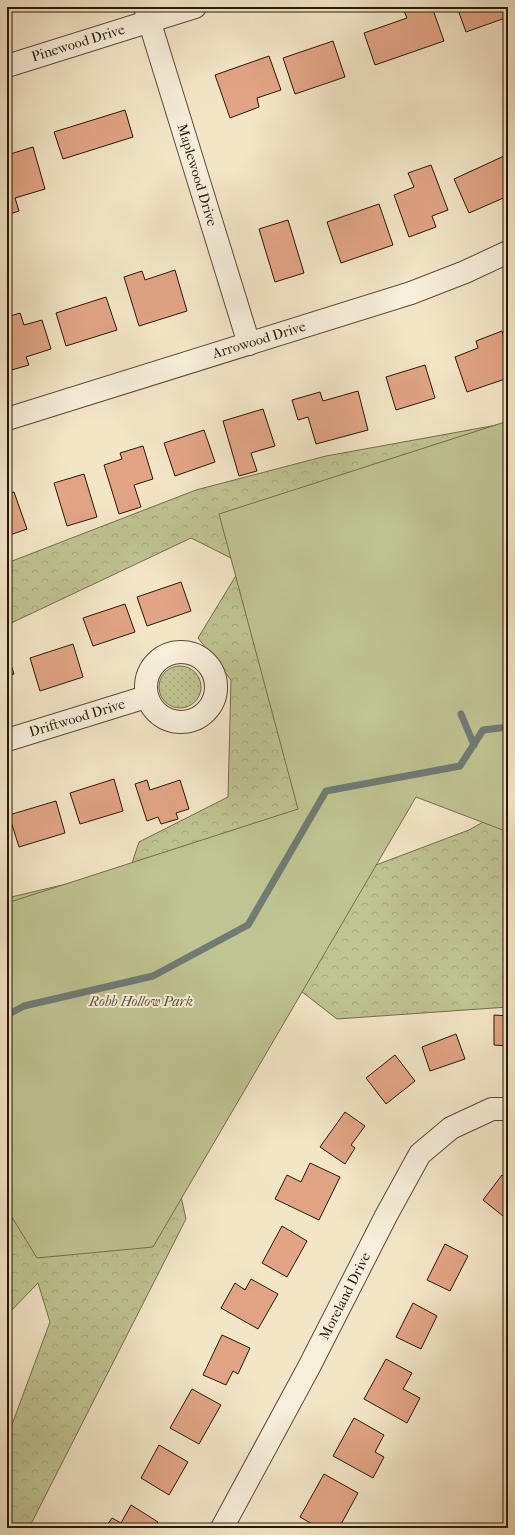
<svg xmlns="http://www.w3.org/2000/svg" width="515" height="1535" viewBox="0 0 515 1535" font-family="'IM FELL French Canon',serif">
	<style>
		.grass { fill: url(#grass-dots); stroke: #746e4a }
		.forest { fill: url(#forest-crowns); stroke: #746e4a }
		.park { fill: #bfc492; stroke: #746e4a }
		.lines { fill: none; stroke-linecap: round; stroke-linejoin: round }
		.stream { stroke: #707b74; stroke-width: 7 }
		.building { fill: #e1a585; stroke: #291802 }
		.minor-casing { stroke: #5c4c33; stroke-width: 24 }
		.minor { stroke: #f7efdb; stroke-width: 22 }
		.labels { text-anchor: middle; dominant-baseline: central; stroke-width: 4; stroke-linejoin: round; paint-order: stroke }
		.street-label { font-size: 14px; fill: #291802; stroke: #f7efdb }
		.park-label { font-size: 14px; font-style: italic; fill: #5e5434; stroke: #f7efdb }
	</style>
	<defs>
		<pattern id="grass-dots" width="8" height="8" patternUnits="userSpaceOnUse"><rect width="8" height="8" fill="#bfc492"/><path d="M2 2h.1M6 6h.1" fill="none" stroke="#a4a87c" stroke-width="1.8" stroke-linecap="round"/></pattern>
		<pattern id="forest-crowns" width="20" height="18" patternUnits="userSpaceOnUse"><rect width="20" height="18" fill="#bfc492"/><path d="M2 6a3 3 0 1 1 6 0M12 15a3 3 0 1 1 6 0" fill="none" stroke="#a4a87c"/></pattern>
	</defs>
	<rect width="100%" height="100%" fill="#f3e6c7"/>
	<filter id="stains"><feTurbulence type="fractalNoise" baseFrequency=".005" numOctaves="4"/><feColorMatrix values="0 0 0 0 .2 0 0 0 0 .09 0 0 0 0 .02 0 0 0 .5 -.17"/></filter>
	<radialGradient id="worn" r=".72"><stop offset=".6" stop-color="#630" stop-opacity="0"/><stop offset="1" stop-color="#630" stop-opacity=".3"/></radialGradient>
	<circle class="grass" cx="180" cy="687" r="21"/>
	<g class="forest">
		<path d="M 508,423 L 355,795 L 149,1052 L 186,1219 L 29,1528 L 7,1528 L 7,1438 L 50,1322 L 38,1283 L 7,1315 L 7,898 L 130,869 L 139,842 L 228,797 L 231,680 L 198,638 L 243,564 L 191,538 L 7,625 L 7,563 L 196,490 L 326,456 Z"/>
		<path d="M 508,808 L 508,1007 L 337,1019 L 288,981 L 352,874 L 469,830 Z"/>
	</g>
	<path class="park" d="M 508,421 L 508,832 L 416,797 L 153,1247 L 37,1258 L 7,1209 L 7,903 L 298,809 L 219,514 Z"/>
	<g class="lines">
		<g class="stream">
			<path d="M 461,714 L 474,745"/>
			<path d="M 7,1015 L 24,1006 L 153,976 L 248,925 L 326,791 L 460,766 L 483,730 L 508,727"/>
		</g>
	</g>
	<g class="building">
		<path d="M 415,7 L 432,7 L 444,41 L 375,65 L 364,33 L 407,18 L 404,11 Z"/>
		<path d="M 457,7 L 508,7 L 508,17 L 466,32 Z"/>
		<path d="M 333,41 L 345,77 L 295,94 L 283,58 Z"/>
		<path d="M 269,56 L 281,90 L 257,98 L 259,107 L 230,118 L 215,75 Z"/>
		<path d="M 125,110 L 133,137 L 63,159 L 54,132 Z"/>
		<path d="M 33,147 L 45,189 L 15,198 L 19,211 L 7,215 L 7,169 L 10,168 L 7,155 Z"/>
		<path d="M 504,156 L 508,164 L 508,196 L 469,213 L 454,179 Z"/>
		<path d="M 431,165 L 448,210 L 432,216 L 436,227 L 409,237 L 394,195 L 414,187 L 408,173 Z"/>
		<path d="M 379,204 L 393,245 L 341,263 L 327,222 Z"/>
		<path d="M 288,220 L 304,273 L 275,282 L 259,229 Z"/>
		<path d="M 175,270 L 187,311 L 139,326 L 124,277 L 142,271 L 145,280 Z"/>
		<path d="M 106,297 L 117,330 L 66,346 L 56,313 Z"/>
		<path d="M 20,313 L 24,325 L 42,320 L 51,349 L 26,357 L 29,365 L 8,371 L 7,317 Z"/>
		<path d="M 502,331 L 508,348 L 508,378 L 467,392 L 455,357 L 478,348 L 476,341 Z"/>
		<path d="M 425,365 L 435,398 L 396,410 L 386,377 Z"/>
		<path d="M 358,391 L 368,430 L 316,444 L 308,417 L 298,420 L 292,400 L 320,392 L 323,401 Z"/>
		<path d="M 263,409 L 275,446 L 251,453 L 257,471 L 239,476 L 223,421 Z"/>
		<path d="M 204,430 L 215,462 L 175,476 L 164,443 Z"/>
		<path d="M 143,446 L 153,479 L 134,485 L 141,507 L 119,514 L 104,465 L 122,459 L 120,453 Z"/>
		<path d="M 84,474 L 97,517 L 67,526 L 54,483 Z"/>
		<path d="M 14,492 L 27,529 L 7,536 L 7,494 Z"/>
		<path d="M 181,582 L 191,611 L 147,626 L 137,597 Z"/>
		<path d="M 125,604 L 135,632 L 93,646 L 83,618 Z"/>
		<path d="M 73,644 L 83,677 L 40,691 L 30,658 Z"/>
		<path d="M 7,652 L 14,674 L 7,676 Z"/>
		<path d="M 114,779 L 123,811 L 80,824 L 70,793 Z"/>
		<path d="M 147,780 L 150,790 L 180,780 L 189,809 L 176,813 L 178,819 L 161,824 L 158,817 L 147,821 L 135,784 Z"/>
		<path d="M 56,801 L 65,833 L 19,847 L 9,815 Z"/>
		<path d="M 7,837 L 11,850 L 7,851 Z"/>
		<path d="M 494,1015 L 508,1016 L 508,1046 L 494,1045 Z"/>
		<path d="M 456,1034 L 465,1059 L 430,1071 L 422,1047 Z"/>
		<path d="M 395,1055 L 415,1081 L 386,1104 L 366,1078 Z"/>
		<path d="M 345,1112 L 365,1126 L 351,1145 L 355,1148 L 345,1164 L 320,1147 Z"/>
		<path d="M 310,1163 L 340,1177 L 319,1220 L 275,1199 L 287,1175 L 301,1182 Z"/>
		<path d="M 502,1175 L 508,1179 L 508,1220 L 483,1200 Z"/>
		<path d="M 282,1226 L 307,1241 L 287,1277 L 262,1263 Z"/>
		<path d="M 445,1244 L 468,1256 L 450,1291 L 427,1280 Z"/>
		<path d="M 251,1279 L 278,1294 L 258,1329 L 221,1308 L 235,1283 L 245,1290 Z"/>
		<path d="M 413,1303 L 437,1316 L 421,1349 L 396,1337 Z"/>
		<path d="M 222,1335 L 250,1348 L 238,1374 L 233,1371 L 226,1385 L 203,1375 Z"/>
		<path d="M 386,1359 L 412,1373 L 403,1389 L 420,1398 L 407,1423 L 364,1399 Z"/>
		<path d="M 192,1389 L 221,1405 L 199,1444 L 170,1428 Z"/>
		<path d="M 354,1418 L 384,1435 L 375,1452 L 384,1457 L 373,1478 L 333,1456 Z"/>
		<path d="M 159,1445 L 188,1462 L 169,1495 L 141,1478 Z"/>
		<path d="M 324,1474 L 358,1493 L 339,1528 L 319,1528 L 300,1517 Z"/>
		<path d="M 131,1505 L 158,1522 L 155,1528 L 105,1528 L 112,1518 L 121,1523 Z"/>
	</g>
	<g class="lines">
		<defs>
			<g id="minor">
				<path d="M 145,7 L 249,344"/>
				<path d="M 7,66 L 195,7"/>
				<path d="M 7,419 L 411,293 L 465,272 L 508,252"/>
				<circle cx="181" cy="687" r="35"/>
				<path d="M 7,740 L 146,697"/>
				<path d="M 222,1528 L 309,1367 L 387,1214 L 420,1154 L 451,1128 L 492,1109 L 508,1109"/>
			</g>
		</defs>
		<use href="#minor" class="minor-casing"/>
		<use href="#minor" class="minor"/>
	</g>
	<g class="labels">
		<g class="street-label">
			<text transform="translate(78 43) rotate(-17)">Pinewood Drive</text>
			<text transform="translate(197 175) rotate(73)">Maplewood Drive</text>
			<text transform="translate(259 340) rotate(-17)">Arrowood Drive</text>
			<text transform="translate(77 718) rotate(-17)">Driftwood Drive</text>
			<text transform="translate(345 1296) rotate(-63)">Moreland Drive</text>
		</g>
		<g class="park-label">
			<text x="141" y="1001">Robb Hollow Park</text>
		</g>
	</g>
	<rect width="515" height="1535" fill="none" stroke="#f3e6c7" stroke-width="24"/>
	<rect x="8" y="8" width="499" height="1519" fill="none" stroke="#291802" stroke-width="2"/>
	<rect x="12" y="12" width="491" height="1511" fill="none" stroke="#291802"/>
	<rect width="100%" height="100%" filter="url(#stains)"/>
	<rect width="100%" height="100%" fill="url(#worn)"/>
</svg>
